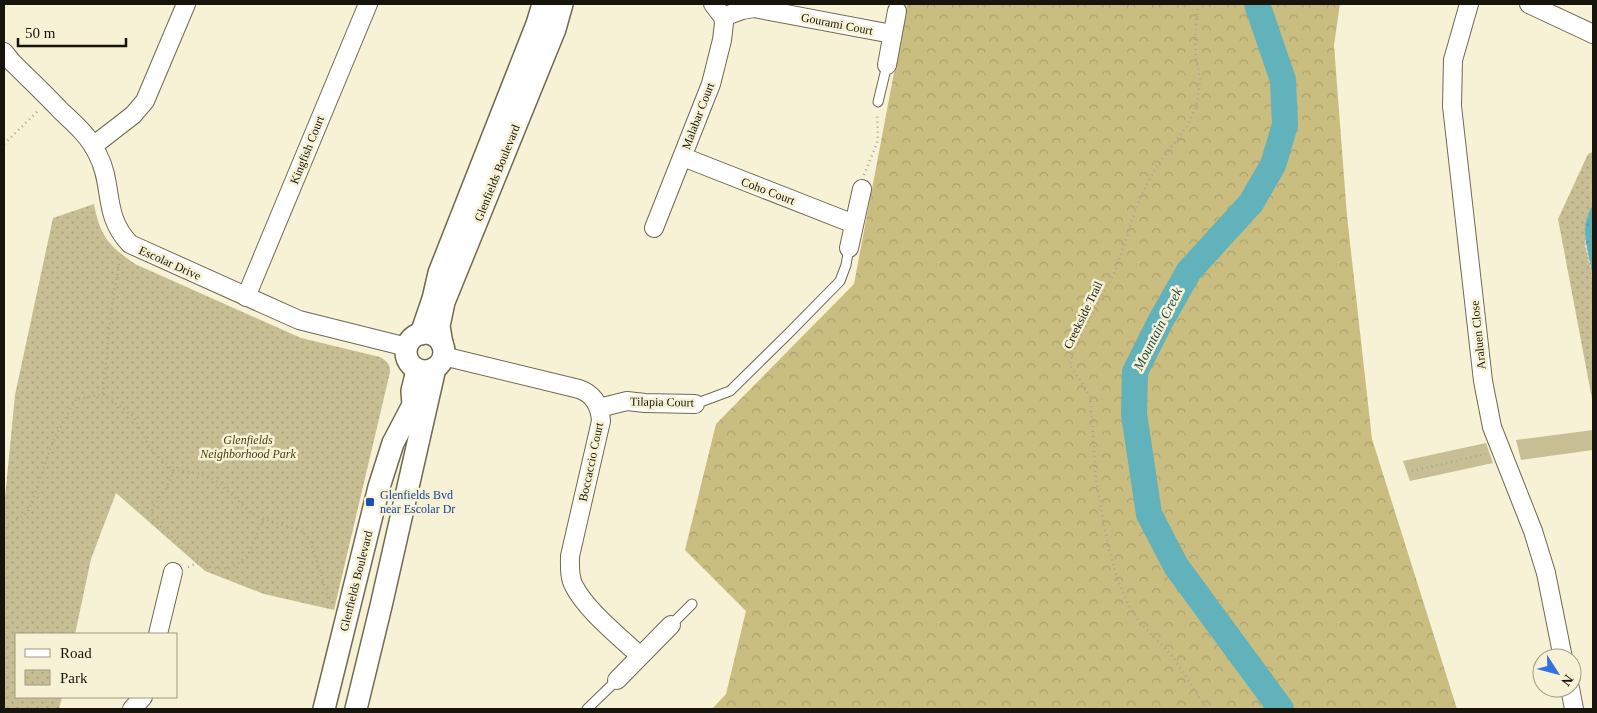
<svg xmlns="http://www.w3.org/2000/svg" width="1597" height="713" viewBox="0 0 1597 713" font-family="Georgia,serif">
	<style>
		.grass { fill: #c7be93 }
		.forest { fill: url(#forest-crowns) }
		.park { fill: url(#park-dots) }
		.water { fill: url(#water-ripples) }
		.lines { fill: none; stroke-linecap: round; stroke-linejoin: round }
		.river { stroke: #61b2bb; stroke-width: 26 }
		.service-casing { stroke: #6f6a51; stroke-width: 11 }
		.minor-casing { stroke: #6f6a51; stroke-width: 20 }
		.tertiary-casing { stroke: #6f6a51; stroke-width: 24 }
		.path { stroke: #aaa690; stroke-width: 2.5; stroke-dasharray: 1 4; stroke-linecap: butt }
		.service { stroke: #fff; stroke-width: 9 }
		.minor { stroke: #fff; stroke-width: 18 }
		.tertiary { stroke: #fff; stroke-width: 21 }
		.transit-dot { fill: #1a4fb4; stroke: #f7f2d5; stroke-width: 2 }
		.labels { text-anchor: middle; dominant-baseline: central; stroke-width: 5; stroke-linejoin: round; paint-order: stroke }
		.street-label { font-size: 12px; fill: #17150b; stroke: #f7f2d5 }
		.park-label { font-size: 12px; font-style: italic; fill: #483f0e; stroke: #f7f2d5 }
		.transit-label { font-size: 12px; fill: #164399; stroke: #f7f2d5; text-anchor: start }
		.water-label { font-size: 14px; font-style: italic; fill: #22494d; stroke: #f7f2d5 }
	</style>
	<defs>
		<pattern id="forest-crowns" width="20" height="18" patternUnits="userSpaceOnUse" patternTransform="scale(1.25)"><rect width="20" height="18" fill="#c9bd80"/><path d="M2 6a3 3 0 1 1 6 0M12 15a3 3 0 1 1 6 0" fill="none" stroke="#aca26d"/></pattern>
		<pattern id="park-dots" width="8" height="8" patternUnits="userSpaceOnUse" patternTransform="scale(1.25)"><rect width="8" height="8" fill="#c7be93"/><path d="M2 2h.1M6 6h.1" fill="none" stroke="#aaa27d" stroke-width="1.8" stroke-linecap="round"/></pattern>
		<pattern id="water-ripples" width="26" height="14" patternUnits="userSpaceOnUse" patternTransform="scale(1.25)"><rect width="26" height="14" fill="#61b2bb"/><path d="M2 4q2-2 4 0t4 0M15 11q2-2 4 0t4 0" fill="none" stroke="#4f9096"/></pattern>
	</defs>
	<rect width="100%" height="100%" fill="#f7f2d5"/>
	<g class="grass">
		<path d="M 1593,430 L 1593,450 L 1521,460 L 1516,440 Z"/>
		<path d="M 1486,443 L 1493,463 L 1410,481 L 1403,461 Z"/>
	</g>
	<path class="forest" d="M 907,4 L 1340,4 L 1334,45 L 1347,216 L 1372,439 L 1457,709 L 712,709 L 726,694 L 746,611 L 685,550 L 716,424 L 854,284 Z"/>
	<g class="park">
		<path d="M 1593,152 L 1593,205 L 1587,217 L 1585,245 L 1591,270 L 1593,292 L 1593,404 L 1558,219 L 1588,154 Z"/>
		<path d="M 94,204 C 100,236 108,245 135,264 L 301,338 L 380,357 C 387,361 390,364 390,372 L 334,610 L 264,594 L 205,571 L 116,493 L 91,559 L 75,634 L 16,634 L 16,697 L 62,697 L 59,709 L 4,709 L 4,508 L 15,395 L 53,218 Z"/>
	</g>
	<path class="water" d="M 1593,205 L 1593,292 C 1592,284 1592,275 1591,267 C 1586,245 1580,225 1593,205 Z"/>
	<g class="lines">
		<path class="river" d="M 1257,4 L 1283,80 L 1285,125 L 1273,165 L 1251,203 L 1189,271 L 1160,322 L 1135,372 L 1134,414 L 1149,514 L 1176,566 L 1281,709"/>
		<defs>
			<g id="service">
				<path d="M 878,102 L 887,65"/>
				<path d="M 695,404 L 730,391 L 789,333 L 840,281 L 846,265 L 849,248"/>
				<path d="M 671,625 L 692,604"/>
				<path d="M 587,709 L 617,680"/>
			</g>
			<g id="minor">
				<path d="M 1469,4 L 1453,60 L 1452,106 L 1483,381 L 1492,427 L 1533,531 L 1546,573 L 1563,658"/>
				<path d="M 1529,4 L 1593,34"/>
				<path d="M 723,17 L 742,10 L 754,8 L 892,34"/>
				<path d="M 4,52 L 12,62 C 28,78 45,94 61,111 C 75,124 90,137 98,155 C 114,186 102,215 130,244 L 299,320 L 407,347"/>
				<path d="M 887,65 L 897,11"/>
				<path d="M 93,146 L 133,115 L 145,101 L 186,4"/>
				<path d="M 683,157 L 854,224"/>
				<path d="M 654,228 L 711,84 L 722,40 L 724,23 L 723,17 L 713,4"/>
				<path d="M 849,248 L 862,189"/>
				<path d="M 246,297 L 368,4"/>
				<path d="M 443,356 L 579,389 C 594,394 600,406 601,421 L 570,556 C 570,566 569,577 574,586 C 586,610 620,637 640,656"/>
				<path d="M 599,408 L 627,401 L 645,403 L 695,404"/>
				<path d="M 158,634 L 173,572"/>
				<path d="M 617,680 L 671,625"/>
				<path d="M 1570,688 L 1574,709"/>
				<path d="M 132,709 L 143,697"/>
			</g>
			<g id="tertiary">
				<circle cx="425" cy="352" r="19"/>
				<path d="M 421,334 L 433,299 L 439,273 L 537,24 L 543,4"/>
				<path d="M 442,344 L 439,326 L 444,302 L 555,29 L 562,4"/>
				<path d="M 324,709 L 379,487 L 393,443 L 413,405 L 412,391 L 417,370"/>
				<path d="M 356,709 L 381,606 L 435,368"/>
			</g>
		</defs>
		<use href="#service" class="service-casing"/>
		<use href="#minor" class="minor-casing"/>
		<use href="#tertiary" class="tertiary-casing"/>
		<g class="path">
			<path d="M 1198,4 L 1195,36 L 1196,57 L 1200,79 L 1197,103 L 1189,123 L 1155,169 L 1140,197 L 1115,272 L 1076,344 L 1070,365 L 1090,396 L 1096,479 L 1108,546 L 1118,581 L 1128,604 L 1140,623 L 1173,657 L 1207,709"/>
			<path d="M 4,144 L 39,110"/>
			<path d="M 864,175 L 877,143 L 878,135 L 877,113"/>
			<path d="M 1593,205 C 1580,225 1586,245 1591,267 C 1592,275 1592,284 1593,292"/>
			<path d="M 103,394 L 111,312 L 120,258 L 122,255"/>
			<path d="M 173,470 C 171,477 169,484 165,490 C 158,500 149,506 153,519 L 198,563 L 217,569 L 230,568 L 239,563 L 249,553 L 263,519"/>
			<path d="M 1412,471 L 1486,454"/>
			<path d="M 4,528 L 28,512 L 54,439 L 76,399 L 103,394 L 133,416 L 152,451 L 173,470 L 202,474 L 218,482 L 250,512 L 263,519 L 302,531 L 311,542 L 328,598 L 334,599"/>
			<path d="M 188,567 L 198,563"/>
		</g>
		<use href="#service" class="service"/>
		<use href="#minor" class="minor"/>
		<use href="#tertiary" class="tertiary"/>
	</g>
	<rect class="transit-dot" x="365" y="497" width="10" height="10" rx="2.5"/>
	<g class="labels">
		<g class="street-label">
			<text transform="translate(837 24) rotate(11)">Gourami Court</text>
			<text transform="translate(698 116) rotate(-69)">Malabar Court</text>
			<text transform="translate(307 150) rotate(-68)">Kingfish Court</text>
			<text transform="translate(497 173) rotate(-68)">Glenfields Boulevard</text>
			<text transform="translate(768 191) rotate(21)">Coho Court</text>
			<text transform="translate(170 263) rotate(24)">Escolar Drive</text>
			<text transform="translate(1083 315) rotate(-64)">Creekside Trail</text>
			<text transform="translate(1478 335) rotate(-96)">Araluen Close</text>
			<text transform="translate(662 402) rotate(1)">Tilapia Court</text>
			<text transform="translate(591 462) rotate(-78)">Boccaccio Court</text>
			<text transform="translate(356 581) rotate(-76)">Glenfields Boulevard</text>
		</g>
		<g class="park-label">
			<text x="248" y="440">Glenfields<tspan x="248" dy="14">Neighborhood Park</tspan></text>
		</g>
		<g class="transit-label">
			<text x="380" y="495">Glenfields Bvd<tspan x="380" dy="14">near Escolar Dr</tspan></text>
		</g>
		<g class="water-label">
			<text transform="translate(1158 329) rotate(-63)">Mountain Creek</text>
		</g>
	</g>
	<rect width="1597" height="713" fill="none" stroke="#17150b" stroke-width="10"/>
	<rect x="15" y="633" width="162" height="65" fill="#f7f2d5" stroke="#9d9a84"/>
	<rect x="25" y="649" width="25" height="8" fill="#ffffff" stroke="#9d9a84"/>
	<text x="60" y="658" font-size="15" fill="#17150b">Road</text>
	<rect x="25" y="670" width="25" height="15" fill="url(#park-dots)" stroke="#9d9a84"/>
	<text x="60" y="683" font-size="15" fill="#17150b">Park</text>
	<g transform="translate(1557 673) rotate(126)"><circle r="24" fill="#f7f2d5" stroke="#9d9a84"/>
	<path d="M0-4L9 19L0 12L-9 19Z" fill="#3472e0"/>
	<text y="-8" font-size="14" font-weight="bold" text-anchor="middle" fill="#17150b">N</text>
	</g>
	<path d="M18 38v8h108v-8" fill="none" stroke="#17150b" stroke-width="2.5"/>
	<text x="25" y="38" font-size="15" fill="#17150b" stroke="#f7f2d5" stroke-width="4" paint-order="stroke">50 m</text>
</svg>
